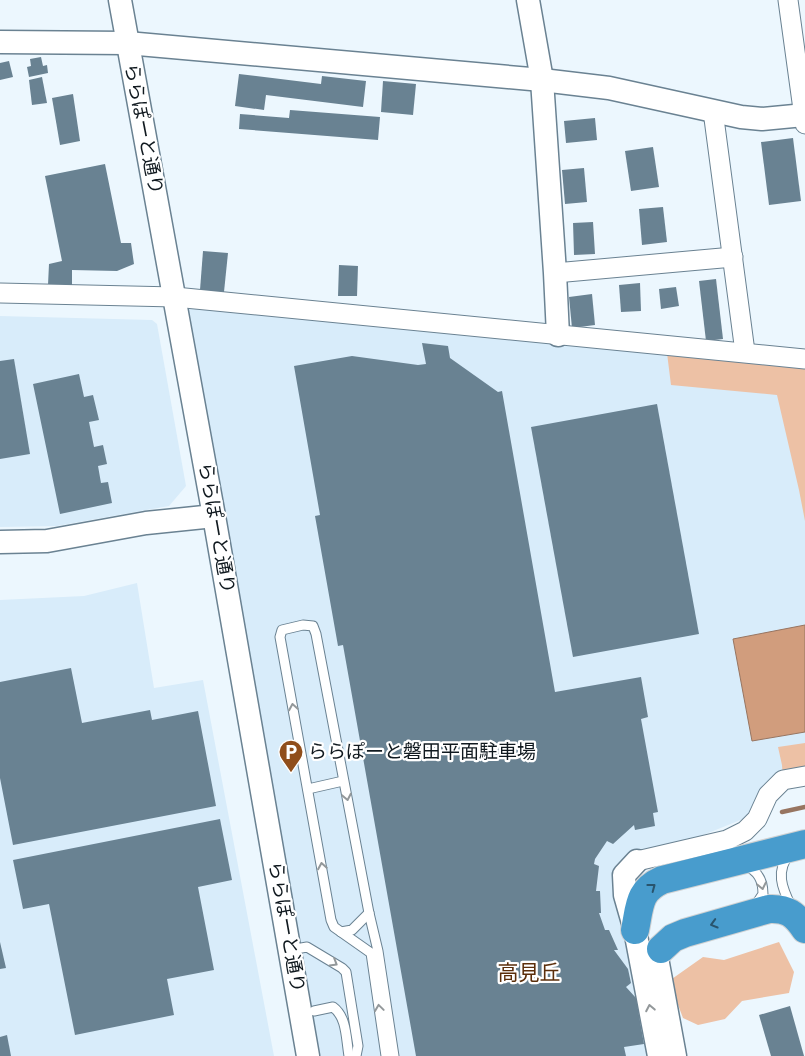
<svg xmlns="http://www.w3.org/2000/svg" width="805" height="1056" viewBox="0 0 805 1056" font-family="'Sofia Sans Condensed','Noto Sans JP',sans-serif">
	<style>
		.built { fill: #d8ecfa }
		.green { fill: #edc1a5 }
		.water { fill: #d19d7d; stroke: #977561 }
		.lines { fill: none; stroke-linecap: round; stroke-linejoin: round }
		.stream { stroke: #977561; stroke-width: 4.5 }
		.building { fill: #698292 }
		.service-casing { stroke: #6a8292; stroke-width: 11 }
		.minor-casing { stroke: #6a8292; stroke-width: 21 }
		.tertiary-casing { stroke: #6a8292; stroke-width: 25 }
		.motorway-casing { stroke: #cfd1d2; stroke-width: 30 }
		.service { stroke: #fff; stroke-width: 9 }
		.minor { stroke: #fff; stroke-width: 19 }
		.tertiary { stroke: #fff; stroke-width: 22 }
		.motorway { stroke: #489ccd; stroke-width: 28 }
		.oneway { stroke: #93989a }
		.oneway2 { stroke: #29546d }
		.labels { text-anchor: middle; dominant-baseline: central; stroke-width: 4.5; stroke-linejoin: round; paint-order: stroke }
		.street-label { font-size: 19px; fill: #10191f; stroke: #fff }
		.poi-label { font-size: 19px; fill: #10191f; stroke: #fff; text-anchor: start }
		.quarter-label { font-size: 21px; fill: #5b2e0a; stroke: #fff }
	</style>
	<rect width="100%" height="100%" fill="#ecf7fe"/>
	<g class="built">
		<path d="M 176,305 L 805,360 L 805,773 L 782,780 L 743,819 L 636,862 L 631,936 L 632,977 L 651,1056 L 308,1056 Z"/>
		<path d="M 0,316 L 152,320 L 157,324 L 186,486 L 169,506 L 57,526 L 0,527 Z"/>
		<path d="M 137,583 L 154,688 L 203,680 L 274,1056 L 0,1056 L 0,600 L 84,596 Z"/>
	</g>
	<g class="green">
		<path d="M 666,345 L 805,360 L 805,521 L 799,490 L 777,395 L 671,385 Z"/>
		<path d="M 805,743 L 805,776 L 783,780 L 782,765 L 778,747 Z"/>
		<path d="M 779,942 L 794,972 L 789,993 L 742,1001 L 725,1019 L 698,1025 L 683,1018 L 669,981 L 703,957 L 724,960 Z"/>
	</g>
	<path class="water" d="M 805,625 L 805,732 L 752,741 L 733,639 Z"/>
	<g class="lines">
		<path class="stream" d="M 782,812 L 805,807"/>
	</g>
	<g class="building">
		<path d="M 41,57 L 43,66 L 47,65 L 48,73 L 29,77 L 27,67 L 31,66 L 30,59 Z"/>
		<path d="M 9,61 L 13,77 L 0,80 L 0,63 Z"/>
		<path d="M 239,74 L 321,84 L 322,76 L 366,81 L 363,107 L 266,95 L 264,110 L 235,106 Z"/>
		<path d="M 42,77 L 47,103 L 32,105 L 29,80 Z"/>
		<path d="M 383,81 L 416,84 L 413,115 L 381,112 Z"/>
		<path d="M 73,94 L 80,141 L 60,145 L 52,98 Z"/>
		<path d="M 290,110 L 380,117 L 378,140 L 239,129 L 240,114 L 289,118 Z"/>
		<path d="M 595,118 L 597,140 L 566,143 L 564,121 Z"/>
		<path d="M 793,138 L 801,201 L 769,205 L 761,142 Z"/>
		<path d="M 653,147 L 659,187 L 631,191 L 625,151 Z"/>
		<path d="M 105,164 L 121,243 L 131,243 L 134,264 L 117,271 L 72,270 L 72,285 L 48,285 L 49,264 L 62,261 L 45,176 Z"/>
		<path d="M 584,168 L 587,202 L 565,204 L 562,170 Z"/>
		<path d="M 663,207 L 667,242 L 642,245 L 639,209 Z"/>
		<path d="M 593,222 L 595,254 L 574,255 L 573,223 Z"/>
		<path d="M 203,251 L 228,253 L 224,292 L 200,290 Z"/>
		<path d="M 339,265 L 358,266 L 357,296 L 338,296 Z"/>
		<path d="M 716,279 L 723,339 L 706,341 L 699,281 Z"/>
		<path d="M 640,283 L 641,311 L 621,312 L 619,285 Z"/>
		<path d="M 676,287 L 679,306 L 661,309 L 659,289 Z"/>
		<path d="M 592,294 L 595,325 L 572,328 L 569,297 Z"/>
		<path d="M 422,343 L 448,346 L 450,358 L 498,392 L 502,391 L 555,692 L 641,677 L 648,717 L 641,719 L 658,812 L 653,813 L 655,826 L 635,830 L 634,825 L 613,844 L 607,841 L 595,859 L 594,864 L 599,866 L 596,891 L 600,891 L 601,913 L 599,913 L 605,930 L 609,930 L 618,950 L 614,950 L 628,969 L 631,983 L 626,987 L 636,998 L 644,1044 L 624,1047 L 626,1056 L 416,1056 L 343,645 L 338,646 L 315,516 L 320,515 L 294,366 L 352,356 L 418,365 L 426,364 Z"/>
		<path d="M 14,359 L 30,454 L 0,459 L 0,361 Z"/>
		<path d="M 79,374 L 84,397 L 93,395 L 99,420 L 89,422 L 94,447 L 103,445 L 107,464 L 98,466 L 101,483 L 108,482 L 112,503 L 60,514 L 33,384 Z"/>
		<path d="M 657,404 L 699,634 L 573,657 L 531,427 Z"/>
		<path d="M 71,668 L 82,723 L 150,710 L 152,720 L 198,711 L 216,806 L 13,845 L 0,778 L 0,682 Z"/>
		<path d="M 220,819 L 232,880 L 198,887 L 214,970 L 167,979 L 174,1015 L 75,1035 L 49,904 L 23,909 L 13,860 Z"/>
		<path d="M 0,942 L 6,968 L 0,969 Z"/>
		<path d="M 790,1006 L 804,1056 L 771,1056 L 759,1015 Z"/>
		<path d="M 7,1035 L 11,1056 L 0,1056 L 0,1037 Z"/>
	</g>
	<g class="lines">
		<defs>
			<g id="service">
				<path d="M 308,789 L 343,781"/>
				<path d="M 790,853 C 775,871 782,888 791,906"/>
				<path d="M 745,865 C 758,871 763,880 763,894 L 755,906"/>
				<path d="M 341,932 L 352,930 L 369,913"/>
				<path d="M 290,950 L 307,947 L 342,968 L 346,972 L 358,1046 L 356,1056"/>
				<path d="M 314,1011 L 333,1007 C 347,1017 346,1039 349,1056"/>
				<path d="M 386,1056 L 371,953 L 334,927 L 331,920 L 280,637 L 282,630 L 303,625 L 313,626 L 316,634 L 369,913 L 378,951 L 394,1056"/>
			</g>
			<g id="minor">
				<path d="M 788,0 L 805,124"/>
				<path d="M 713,111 L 745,352"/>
				<path d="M 555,273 L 733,257"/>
				<path d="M 0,293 L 175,297 L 805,359"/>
				<path d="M 637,861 L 727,840 L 745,831 L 757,819 L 768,795 L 783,780 L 805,776"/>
			</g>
			<g id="tertiary">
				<path d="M 120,0 L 214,516 L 308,1056"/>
				<path d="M 528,0 L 542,80 L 555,273 L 558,335"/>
				<path d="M 0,42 L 127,43 L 542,80 L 609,88 L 741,117 L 762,119 L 805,115"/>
				<path d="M 0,542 L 47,541 L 146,523 L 214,516"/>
				<path d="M 637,861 L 624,875 L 625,895 L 635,930 L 659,1056"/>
				<path d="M 661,949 L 657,958 L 675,1056"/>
			</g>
			<g id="motorway">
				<path d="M 635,930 C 640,906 638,891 662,880 L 805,844"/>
				<path d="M 661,949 L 673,938 L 685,933 L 769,909 C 787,908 795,914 805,929"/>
			</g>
		</defs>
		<use href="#service" class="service-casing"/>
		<use href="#minor" class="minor-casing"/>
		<use href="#tertiary" class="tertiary-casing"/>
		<use href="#motorway" class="motorway-casing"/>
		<use href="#service" class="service"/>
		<use href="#minor" class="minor"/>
		<use href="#tertiary" class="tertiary"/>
		<use href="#motorway" class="motorway"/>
	</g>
	<defs><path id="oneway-chevron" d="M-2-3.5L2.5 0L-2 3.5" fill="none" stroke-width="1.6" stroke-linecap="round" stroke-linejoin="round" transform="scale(1.25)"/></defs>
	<g class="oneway">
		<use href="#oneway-chevron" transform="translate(293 707) rotate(-100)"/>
		<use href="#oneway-chevron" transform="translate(347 797) rotate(79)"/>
		<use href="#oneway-chevron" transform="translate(322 866) rotate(-100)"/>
		<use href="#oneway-chevron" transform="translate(762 886) rotate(78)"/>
		<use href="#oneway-chevron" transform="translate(334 963) rotate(31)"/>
		<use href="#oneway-chevron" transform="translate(379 1008) rotate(-98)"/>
		<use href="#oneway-chevron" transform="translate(650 1008) rotate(-101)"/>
	</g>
	<g class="oneway2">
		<use href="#oneway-chevron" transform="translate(652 887) rotate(-37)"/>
		<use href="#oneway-chevron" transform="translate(714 924) rotate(164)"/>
	</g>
	<defs>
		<symbol id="parking-pin" viewBox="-11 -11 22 30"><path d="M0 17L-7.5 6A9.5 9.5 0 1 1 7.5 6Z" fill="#904e1b" stroke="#fff"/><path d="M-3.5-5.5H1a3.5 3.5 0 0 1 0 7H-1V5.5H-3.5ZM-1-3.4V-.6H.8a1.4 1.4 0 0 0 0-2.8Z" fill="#fff"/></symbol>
	</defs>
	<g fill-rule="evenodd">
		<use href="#parking-pin" x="277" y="738" width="28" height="38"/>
	</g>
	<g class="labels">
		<g class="street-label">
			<text transform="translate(143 129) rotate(79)">ららぽーと通り</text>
			<text transform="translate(216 528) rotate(80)">ららぽーと通り</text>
			<text transform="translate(286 927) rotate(80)">ららぽーと通り</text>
		</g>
		<g class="poi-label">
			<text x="308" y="752">ららぽーと磐田平面駐車場</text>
		</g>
		<g class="quarter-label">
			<text x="529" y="973">高見丘</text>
		</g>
	</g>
</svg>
